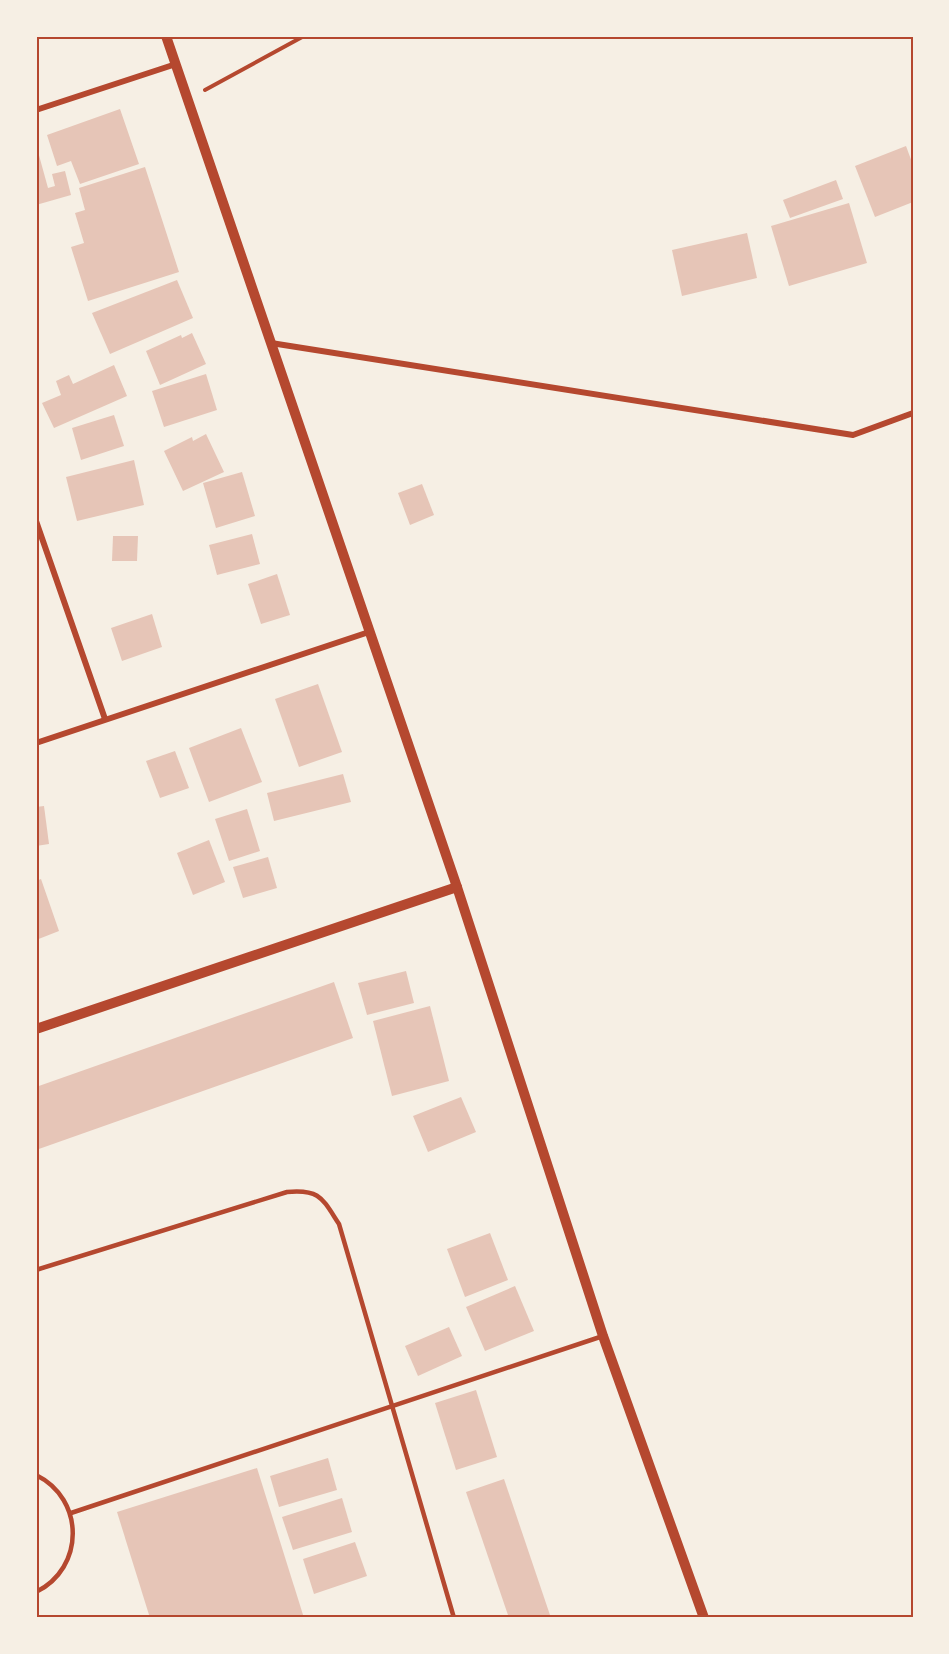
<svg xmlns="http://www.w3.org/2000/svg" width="949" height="1654" viewBox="0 0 949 1654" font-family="Montserrat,sans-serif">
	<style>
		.building { fill: #e6c5b7 }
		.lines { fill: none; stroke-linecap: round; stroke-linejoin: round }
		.path { stroke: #b5482f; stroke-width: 4 }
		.service { stroke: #b5482f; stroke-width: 4.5 }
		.minor { stroke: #b5482f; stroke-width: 6 }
		.tertiary { stroke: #b5482f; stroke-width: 10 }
		.neatline { fill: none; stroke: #b5482f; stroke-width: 2 }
	</style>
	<rect width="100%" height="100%" fill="#f6efe4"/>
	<g class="building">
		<path d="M 120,109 L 139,164 L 80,184 L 71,161 L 57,166 L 47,135 Z"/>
		<path d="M 906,146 L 913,165 L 913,202 L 875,217 L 855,166 Z"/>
		<path d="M 37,148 L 48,188 L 55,186 L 52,174 L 65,171 L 71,195 L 36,205 Z"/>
		<path d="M 145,167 L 179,272 L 88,301 L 71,247 L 84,243 L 75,213 L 85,210 L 79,188 Z"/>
		<path d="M 836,180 L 843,199 L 790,218 L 783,200 Z"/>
		<path d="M 849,203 L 867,263 L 789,286 L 771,226 Z"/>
		<path d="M 747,233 L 757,278 L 682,296 L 672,250 Z"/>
		<path d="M 177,280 L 193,318 L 110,354 L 92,313 Z"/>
		<path d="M 192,333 L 206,364 L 160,385 L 146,351 L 181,335 L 182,338 Z"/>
		<path d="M 114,365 L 127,396 L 54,428 L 42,403 L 61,395 L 56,381 L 69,375 L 73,384 Z"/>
		<path d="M 206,374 L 217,410 L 164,427 L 152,391 Z"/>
		<path d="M 114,415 L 124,446 L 81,460 L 72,428 Z"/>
		<path d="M 206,434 L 224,472 L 183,491 L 164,451 L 192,437 L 193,441 Z"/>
		<path d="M 134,460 L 144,505 L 77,521 L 66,477 Z"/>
		<path d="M 242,472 L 255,516 L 216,528 L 203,483 Z"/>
		<path d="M 422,484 L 434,515 L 410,525 L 398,493 Z"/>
		<path d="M 252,534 L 260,564 L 217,575 L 209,545 Z"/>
		<path d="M 113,536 L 138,536 L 137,561 L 112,561 Z"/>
		<path d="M 277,574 L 290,615 L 261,624 L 248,584 Z"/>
		<path d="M 152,614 L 162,647 L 122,661 L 111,628 Z"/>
		<path d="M 318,684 L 342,752 L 299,767 L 275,699 Z"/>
		<path d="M 241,728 L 262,782 L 209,802 L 189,748 Z"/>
		<path d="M 175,751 L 189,788 L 160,798 L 146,761 Z"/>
		<path d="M 343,774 L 351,802 L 274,821 L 267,793 Z"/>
		<path d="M 44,806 L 49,844 L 36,846 L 36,807 Z"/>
		<path d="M 247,809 L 260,851 L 229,861 L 215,819 Z"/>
		<path d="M 209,840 L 225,882 L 193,895 L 177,853 Z"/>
		<path d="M 268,857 L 277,888 L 243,898 L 233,867 Z"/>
		<path d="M 41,879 L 59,931 L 36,940 L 36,881 Z"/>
		<path d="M 406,971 L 414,1003 L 367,1015 L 358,983 Z"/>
		<path d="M 334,982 L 353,1038 L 36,1150 L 36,1087 Z"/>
		<path d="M 430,1006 L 449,1081 L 392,1096 L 373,1021 Z"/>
		<path d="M 461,1097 L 476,1132 L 428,1152 L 413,1116 Z"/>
		<path d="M 490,1233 L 508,1280 L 465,1297 L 447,1249 Z"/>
		<path d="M 515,1286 L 534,1331 L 485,1351 L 466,1307 Z"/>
		<path d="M 449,1327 L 462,1356 L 418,1376 L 405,1346 Z"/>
		<path d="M 476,1390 L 497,1457 L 456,1470 L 435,1403 Z"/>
		<path d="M 328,1458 L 337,1490 L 279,1507 L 270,1476 Z"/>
		<path d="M 257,1468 L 304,1618 L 150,1618 L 117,1512 Z"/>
		<path d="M 504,1479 L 551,1618 L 509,1618 L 466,1492 Z"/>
		<path d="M 342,1498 L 352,1532 L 293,1550 L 282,1517 Z"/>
		<path d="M 355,1542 L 367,1576 L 314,1594 L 303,1559 Z"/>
	</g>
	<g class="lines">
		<path class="path" d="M 205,90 L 304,36"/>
		<g class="service">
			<path d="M 36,1270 L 287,1192 C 320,1189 322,1198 339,1224 L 454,1618"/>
			<path d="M 36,1475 C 85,1499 85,1568 36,1592"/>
			<path d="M 71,1513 L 603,1336"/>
			<path d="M 36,1613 L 37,1618"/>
		</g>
		<g class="minor">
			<path d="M 36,110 L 176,64"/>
			<path d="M 271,343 L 853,435 L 913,413"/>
			<path d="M 36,521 L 105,719"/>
			<path d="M 36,743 L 369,632"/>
		</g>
		<g class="tertiary">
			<path d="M 166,36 L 457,887 L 603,1336 L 704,1618"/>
			<path d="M 36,1029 L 457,887"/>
		</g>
	</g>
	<rect width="949" height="1654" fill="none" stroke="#f6efe4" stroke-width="75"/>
	<rect x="38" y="38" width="874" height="1578" class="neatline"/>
</svg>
